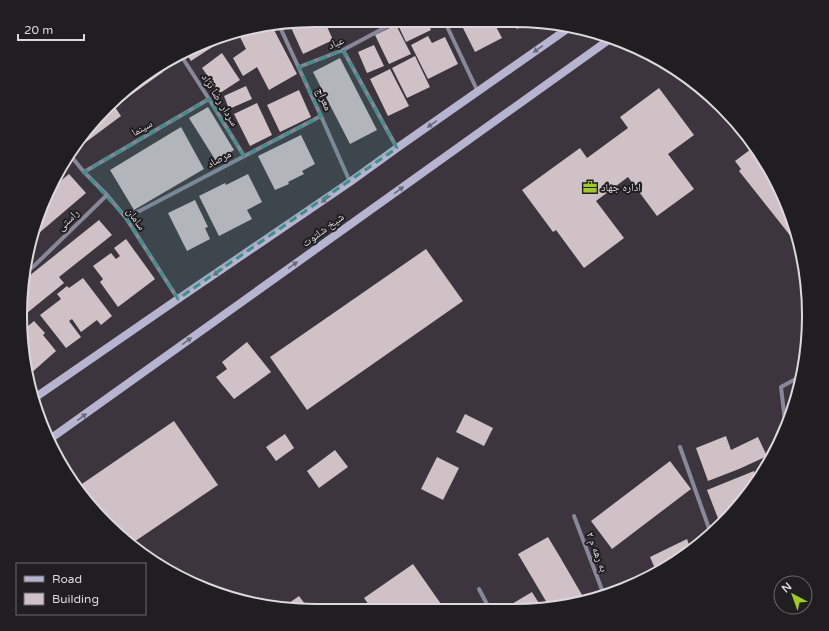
<svg xmlns="http://www.w3.org/2000/svg" width="829" height="631" viewBox="0 0 829 631" font-family="'Varela Round','Noto Naskh Arabic',sans-serif">
	<style>
		.building { fill: #cfc1c6 }
		.lines { fill: none; stroke-linecap: round; stroke-linejoin: round }
		.minor { stroke: #89879a; stroke-width: 4 }
		.secondary { stroke: #b7b4d1; stroke-width: 8 }
		.oneway { fill: #6c697a }
		.marked { fill: #428e8a; fill-opacity: 0.2; stroke: #428e8a; stroke-width: 3; stroke-dasharray: 8 5; stroke-linejoin: round }
		.labels { text-anchor: middle; dominant-baseline: central; stroke-width: 4; stroke-linejoin: round; paint-order: stroke }
		.street-label { font-size: 11px; fill: #dcd8dd; stroke: #211e22 }
		.poi-label { font-size: 11px; fill: #dcd8dd; stroke: #211e22; text-anchor: start }
		.rim { fill: none; stroke: #dcd8dd; stroke-width: 2 }
	</style>
	<rect width="100%" height="100%" fill="#3c353d"/>
	<g class="building">
		<path d="M 316,20 L 324,20 L 333,40 L 303,54 L 289,23 Z"/>
		<path d="M 340,20 L 360,20 L 354,25 L 352,21 L 343,27 Z"/>
		<path d="M 365,20 L 381,20 L 371,26 Z"/>
		<path d="M 412,20 L 427,20 L 431,30 L 406,42 L 399,27 Z"/>
		<path d="M 459,20 L 493,21 L 502,38 L 475,52 Z"/>
		<path d="M 513,21 L 533,21 L 517,29 Z"/>
		<path d="M 396,25 L 411,54 L 389,64 L 375,35 Z"/>
		<path d="M 272,26 L 297,74 L 269,90 L 257,67 L 243,76 L 233,58 L 246,49 L 237,31 Z"/>
		<path d="M 225,36 L 226,38 L 191,61 L 185,52 Z"/>
		<path d="M 428,36 L 432,43 L 445,37 L 458,64 L 428,79 L 411,45 Z"/>
		<path d="M 374,45 L 384,66 L 367,73 L 358,52 Z"/>
		<path d="M 222,53 L 240,80 L 220,93 L 202,68 Z"/>
		<path d="M 415,56 L 430,87 L 407,98 L 392,68 Z"/>
		<path d="M 340,58 L 377,130 L 350,144 L 313,72 Z"/>
		<path d="M 159,67 L 163,72 L 128,97 L 126,94 Z"/>
		<path d="M 390,69 L 409,106 L 388,116 L 370,79 Z"/>
		<path d="M 246,86 L 252,99 L 229,109 L 224,96 Z"/>
		<path d="M 659,88 L 694,135 L 668,154 L 694,189 L 657,216 L 628,177 L 596,201 L 624,238 L 584,268 L 556,230 L 553,232 L 522,190 L 580,148 L 587,158 L 628,128 L 620,117 Z"/>
		<path d="M 299,90 L 311,117 L 280,132 L 267,105 Z"/>
		<path d="M 257,103 L 272,135 L 250,146 L 234,114 Z"/>
		<path d="M 113,104 L 121,116 L 82,145 L 79,142 L 93,120 Z"/>
		<path d="M 208,107 L 234,150 L 216,161 L 189,118 Z"/>
		<path d="M 181,127 L 204,169 L 134,210 L 110,170 Z"/>
		<path d="M 301,135 L 315,164 L 302,171 L 304,174 L 288,182 L 289,184 L 275,190 L 258,156 Z"/>
		<path d="M 755,146 L 759,151 L 786,202 L 800,248 L 739,171 L 741,169 L 735,161 Z"/>
		<path d="M 69,174 L 86,193 L 32,239 L 48,191 Z"/>
		<path d="M 248,174 L 262,202 L 247,210 L 252,219 L 219,236 L 199,196 L 225,183 L 226,185 Z"/>
		<path d="M 195,200 L 208,227 L 205,228 L 210,239 L 187,251 L 168,213 Z"/>
		<path d="M 99,220 L 112,235 L 59,277 L 64,283 L 22,317 L 24,280 Z"/>
		<path d="M 126,239 L 155,279 L 118,307 L 100,282 L 103,279 L 93,266 L 111,253 L 116,259 L 120,256 L 114,248 Z"/>
		<path d="M 426,249 L 463,301 L 307,410 L 270,357 Z"/>
		<path d="M 83,278 L 112,316 L 101,325 L 97,320 L 81,332 L 72,319 L 69,321 L 81,337 L 66,348 L 40,315 L 61,299 L 57,294 L 67,286 L 69,288 Z"/>
		<path d="M 34,321 L 45,333 L 43,335 L 56,351 L 29,375 L 21,332 Z"/>
		<path d="M 247,342 L 271,372 L 234,399 L 216,377 L 227,369 L 222,362 Z"/>
		<path d="M 465,414 L 493,428 L 484,446 L 456,432 Z"/>
		<path d="M 174,421 L 218,485 L 131,544 L 107,525 L 76,488 Z"/>
		<path d="M 285,434 L 294,448 L 276,461 L 266,447 Z"/>
		<path d="M 726,436 L 731,450 L 758,437 L 767,456 L 739,469 L 708,481 L 696,448 Z"/>
		<path d="M 335,450 L 348,467 L 319,488 L 307,471 Z"/>
		<path d="M 437,457 L 459,468 L 443,500 L 421,489 Z"/>
		<path d="M 670,461 L 691,489 L 612,549 L 591,521 Z"/>
		<path d="M 754,471 L 758,481 L 721,526 L 707,490 Z"/>
		<path d="M 548,537 L 560,557 L 585,600 L 550,608 L 518,554 Z"/>
		<path d="M 687,539 L 691,550 L 678,561 L 665,568 L 664,567 L 656,571 L 650,557 Z"/>
		<path d="M 413,564 L 441,604 L 434,608 L 371,608 L 364,598 Z"/>
		<path d="M 532,592 L 542,608 L 505,608 Z"/>
		<path d="M 299,596 L 308,608 L 282,608 Z"/>
	</g>
	<g class="lines">
		<g class="minor">
			<path d="M 444,20 L 478,92"/>
			<path d="M 279,25 L 321,116 L 350,182"/>
			<path d="M 343,50 L 397,148"/>
			<path d="M 180,54 L 209,99 L 244,156"/>
			<path d="M 299,67 L 343,50 L 399,20"/>
			<path d="M 70,155 L 84,172 L 107,195 L 126,218 L 178,299"/>
			<path d="M 84,172 L 209,99"/>
			<path d="M 126,218 L 321,116"/>
			<path d="M 25,273 L 34,266 L 107,195"/>
			<path d="M 786,429 L 781,387 L 803,375"/>
			<path d="M 680,447 L 711,534"/>
			<path d="M 574,516 L 604,595"/>
			<path d="M 479,589 L 489,608"/>
		</g>
		<g class="secondary">
			<path d="M 33,399 L 178,299 L 350,182 L 397,148 L 570,27"/>
			<path d="M 50,439 L 610,39"/>
		</g>
	</g>
	<defs><path id="oneway-solid" d="M-6-.8H1V-3.2L6.5 0L1 3.2V.8H-6Z"/></defs>
	<g class="oneway">
		<use href="#oneway-solid" transform="translate(538 49) rotate(145)"/>
		<use href="#oneway-solid" transform="translate(432 124) rotate(145)"/>
		<use href="#oneway-solid" transform="translate(399 190) rotate(-36)"/>
		<use href="#oneway-solid" transform="translate(326 199) rotate(146)"/>
		<use href="#oneway-solid" transform="translate(293 265) rotate(-36)"/>
		<use href="#oneway-solid" transform="translate(218 272) rotate(146)"/>
		<use href="#oneway-solid" transform="translate(187 341) rotate(-36)"/>
		<use href="#oneway-solid" transform="translate(82 417) rotate(-36)"/>
	</g>
	<path class="marked" d="M 343,50 L 397,148 L 178,299 L 126,218 L 84,172 L 209,99 L 244,156 L 321,116 L 299,67 Z"/>
	<defs>
		<symbol id="office-bare" viewBox="-9 -9 18 18"><path d="M-6-3h4V-5.5h4V-3h4V5H-6ZM-1-4.5V-3h2v-1.5ZM-6 0V1H6V0Z" fill="#a1c92a" stroke="#211e22" stroke-width="2.5" paint-order="stroke"/></symbol>
	</defs>
	<g fill-rule="evenodd">
		<use href="#office-bare" x="580" y="177" width="20" height="20"/>
	</g>
	<g class="labels">
		<g class="street-label">
			<text transform="translate(336 43) rotate(-23)">عباد</text>
			<text transform="translate(324 99) rotate(66)">معراج</text>
			<text transform="translate(220 100) rotate(58)">سردار رضا نژاد</text>
			<text transform="translate(142 128) rotate(-30)">سینما</text>
			<text transform="translate(219 159) rotate(-28)">مرصاد</text>
			<text transform="translate(136 219) rotate(55)">سامان</text>
			<text transform="translate(68 220) rotate(-44)">راستی</text>
			<text transform="translate(323 230) rotate(-36)">شیخ شلتوت</text>
			<text transform="translate(597 552) rotate(69)">به رهه م ۲</text>
		</g>
		<g class="poi-label">
			<text x="601" y="187">اداره جهاد</text>
		</g>
	</g>
	<path d="M0 0H829V631H0ZM315 27H514A288 288 0 0 1 802 315V316A288 288 0 0 1 514 604H315A288 288 0 0 1 27 316V315A288 288 0 0 1 315 27Z" fill="#211e22" fill-rule="evenodd"/>
	<path class="rim" d="M315 27H514A288 288 0 0 1 802 315V316A288 288 0 0 1 514 604H315A288 288 0 0 1 27 316V315A288 288 0 0 1 315 27Z"/>
	<rect x="16" y="563" width="130" height="52" fill="#211e22" stroke="#6c686d"/>
	<rect x="24" y="576" width="20" height="6" fill="#b7b4d1" stroke="#6c686d"/>
	<text x="52" y="583" font-size="12" fill="#dcd8dd">Road</text>
	<rect x="24" y="593" width="20" height="12" fill="#cfc1c6" stroke="#6c686d"/>
	<text x="52" y="603" font-size="12" fill="#dcd8dd">Building</text>
	<g transform="translate(793 595) rotate(319)"><circle r="19" fill="#211e22" stroke="#6c686d"/>
	<path d="M0-3L7 15L0 10L-7 15Z" fill="#a1c92a"/>
	<text y="-6" font-size="11" font-weight="bold" text-anchor="middle" fill="#dcd8dd">N</text>
	</g>
	<path d="M18 34v6h66v-6" fill="none" stroke="#dcd8dd" stroke-width="2"/>
	<text x="24" y="34" font-size="12" fill="#dcd8dd" stroke="#211e22" stroke-width="3" paint-order="stroke">20 m</text>
</svg>
